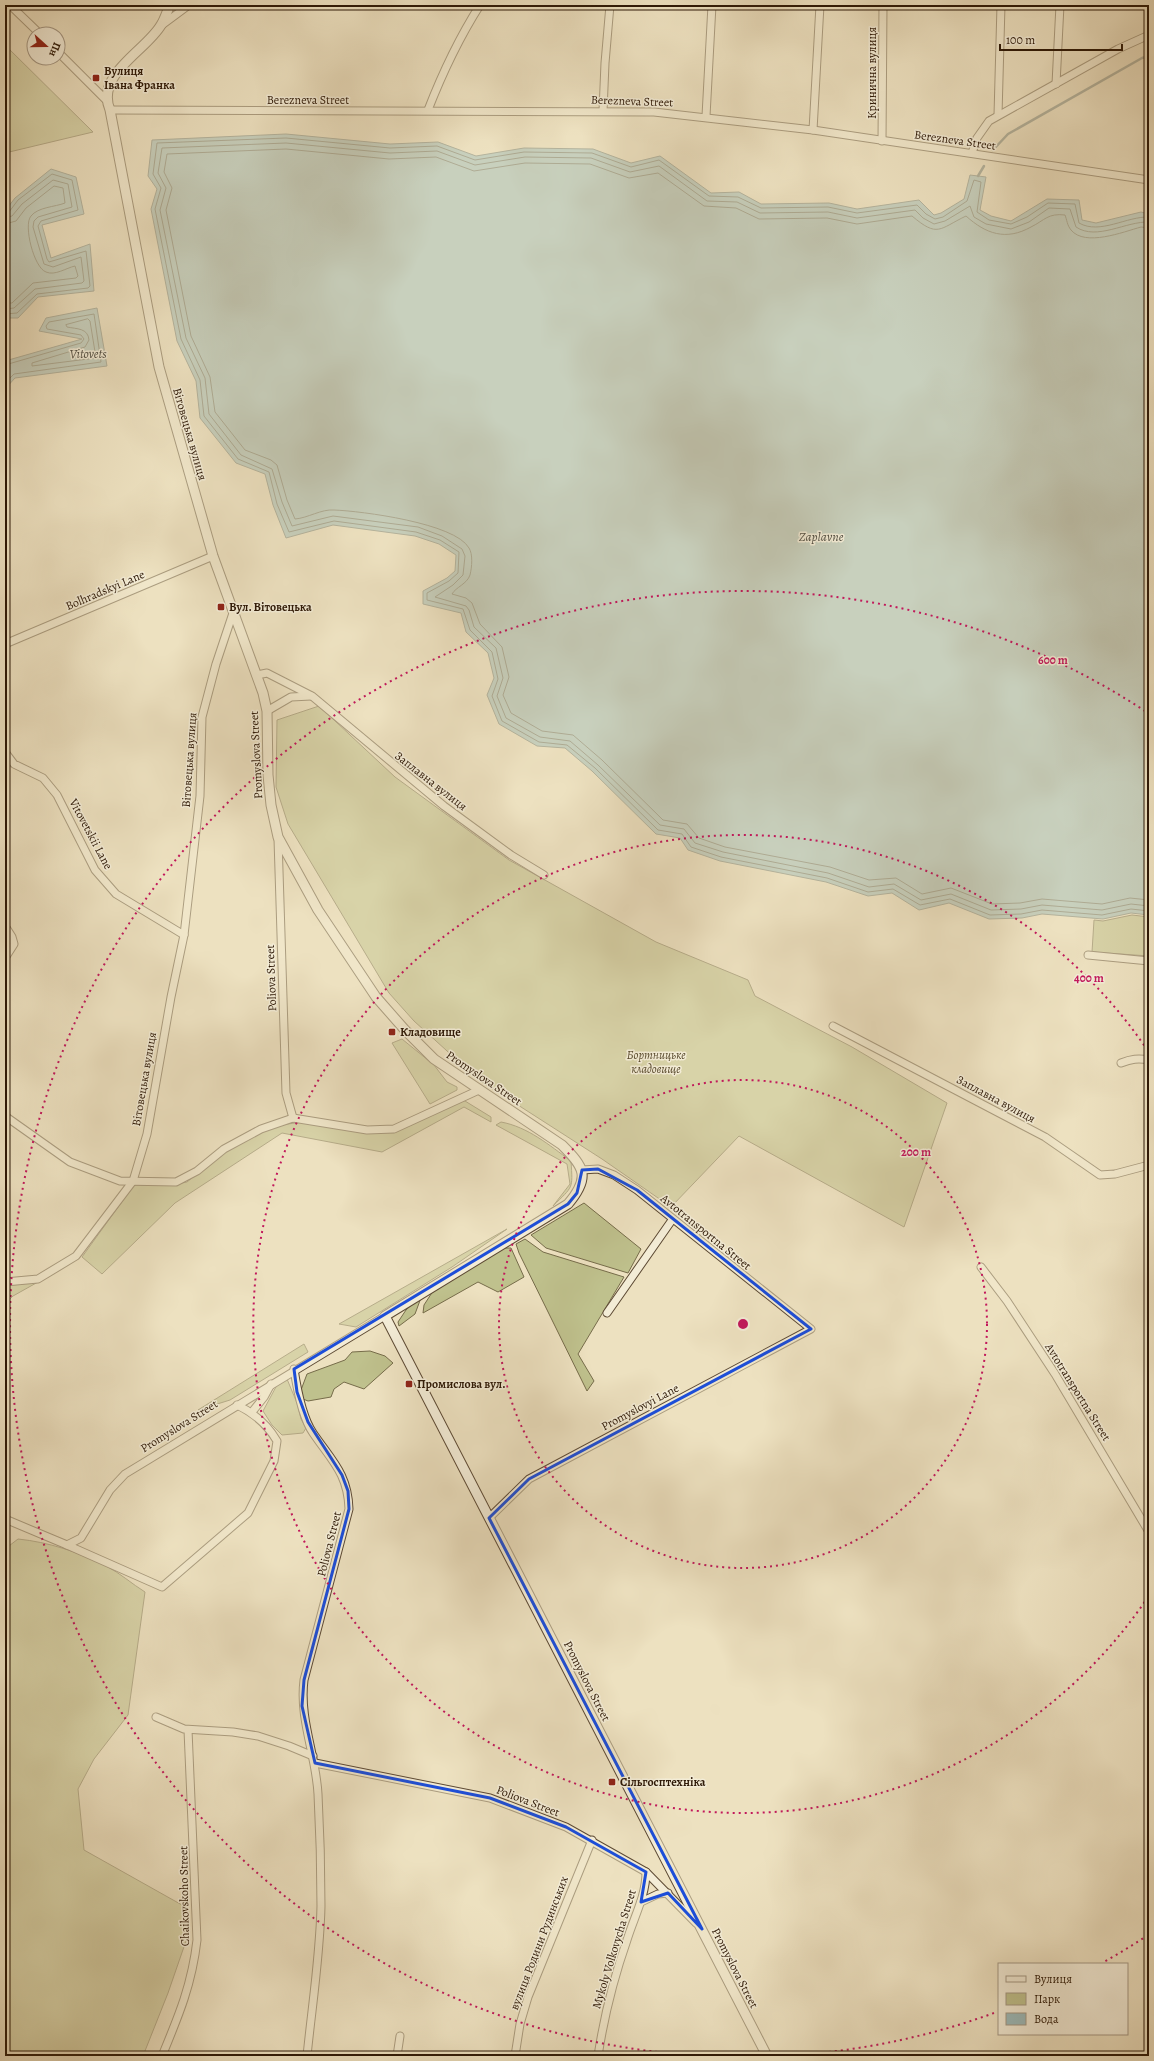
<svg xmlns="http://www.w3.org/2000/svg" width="1154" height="2061" viewBox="0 0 1154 2061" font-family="Alegreya,serif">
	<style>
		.green { fill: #bfc18d; stroke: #766c4a }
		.water { fill: #9cbbbb; stroke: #707a73 }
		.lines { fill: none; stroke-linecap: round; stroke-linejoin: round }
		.shore { stroke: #646a60; stroke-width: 1 }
		.stream { stroke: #707a73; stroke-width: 2.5 }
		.minor-casing { stroke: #5d4a34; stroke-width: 9 }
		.tertiary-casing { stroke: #5d4a34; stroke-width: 11 }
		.minor { stroke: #f3ecd6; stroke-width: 7 }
		.tertiary { stroke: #f3ecd6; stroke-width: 9 }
		.marked { fill: none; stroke: #1d4ed8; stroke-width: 3; stroke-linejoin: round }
		.ring { fill: none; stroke: #c2185b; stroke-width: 2; stroke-dasharray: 2 4 }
		.poi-dot { fill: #8f2418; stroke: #f3ecd6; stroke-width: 1.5 }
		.labels { text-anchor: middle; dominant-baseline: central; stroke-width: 3; stroke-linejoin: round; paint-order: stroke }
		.poi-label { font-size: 12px; font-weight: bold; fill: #2d1806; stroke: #f3ecd6; text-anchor: start }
		.street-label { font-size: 12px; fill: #2d1806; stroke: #f3ecd6 }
		.park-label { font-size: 12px; font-style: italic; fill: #594b2e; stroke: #f3ecd6 }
		.water-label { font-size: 13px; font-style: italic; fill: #545145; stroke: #f3ecd6 }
		.centre { fill: #c2185b; stroke: #f3ecd6; stroke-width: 2 }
		.ring-label { font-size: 12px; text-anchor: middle; font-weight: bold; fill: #c2185b; stroke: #f3ecd6; stroke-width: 3; stroke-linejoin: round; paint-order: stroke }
	</style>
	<rect width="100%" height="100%" fill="#ede1c0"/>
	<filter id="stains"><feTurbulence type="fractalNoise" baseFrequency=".005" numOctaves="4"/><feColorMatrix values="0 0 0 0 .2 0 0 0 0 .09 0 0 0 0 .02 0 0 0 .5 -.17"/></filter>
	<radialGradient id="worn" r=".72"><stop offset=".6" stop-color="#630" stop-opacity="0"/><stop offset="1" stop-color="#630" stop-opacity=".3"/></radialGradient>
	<g class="green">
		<path d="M 5,45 L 93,132 L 5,153 Z"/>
		<path d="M 319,706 L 395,777 L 509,860 L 656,942 L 748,980 L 755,996 L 852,1047 L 947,1103 L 904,1227 L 739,1136 L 671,1207 L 602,1159 L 479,1080 L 414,1021 L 389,993 L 288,824 L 276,787 L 277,720 Z"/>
		<path d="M 1132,915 L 1149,917 L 1149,956 L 1092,952 L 1094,920 L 1103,921 Z"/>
		<path d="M 402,1039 L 434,1065 L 447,1082 L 457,1087 L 457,1090 L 430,1104 L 392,1043 Z"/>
		<path d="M 461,1100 L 465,1101 L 491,1117 L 491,1122 L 464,1107 L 382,1152 L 282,1133 L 175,1203 L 102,1274 L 82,1257 L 134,1185 L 176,1184 L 187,1182 L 225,1151 L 259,1133 L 280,1125 L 303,1122 L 394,1131 Z"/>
		<path d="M 501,1122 C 528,1127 549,1145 571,1161 C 573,1190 573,1186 553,1206 L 570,1184 L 567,1164 L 496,1125 Z"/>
		<path d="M 584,1203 L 641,1249 L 628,1273 L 546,1248 L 531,1235 Z"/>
		<path d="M 507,1229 L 452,1267 L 356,1327 L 339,1324 Z"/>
		<path d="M 525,1239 L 543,1252 L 624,1277 L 578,1354 L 594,1381 L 587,1391 L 519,1253 L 516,1244 Z"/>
		<path d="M 503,1248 L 511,1248 L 524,1277 L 498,1292 L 478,1282 L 423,1313 L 424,1305 L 433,1291 Z"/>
		<path d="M 38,1282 L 13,1296 L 5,1304 L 5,1286 Z"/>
		<path d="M 422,1295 L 415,1314 L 399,1326 L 398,1322 L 406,1310 Z"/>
		<path d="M 304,1344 L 308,1352 L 230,1400 L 198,1410 Z"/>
		<path d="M 370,1351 L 385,1356 L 393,1363 L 364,1389 L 344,1382 L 334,1389 L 331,1397 L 308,1401 L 303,1399 L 301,1390 L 307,1374 L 345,1360 L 352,1352 Z"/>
		<path d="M 287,1379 L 297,1403 L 301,1419 L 306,1428 L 303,1433 L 282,1435 L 272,1425 L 263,1411 L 277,1385 Z"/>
		<path d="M 18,1539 C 48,1542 79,1552 106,1566 C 120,1573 132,1584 145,1592 L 128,1715 L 94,1759 L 78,1789 L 84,1850 L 182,1905 L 187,1938 L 168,1993 L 143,2056 L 5,2056 L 5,1549 Z"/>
	</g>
	<g class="water">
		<path d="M 286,134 L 390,144 L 438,142 L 476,156 L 524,148 L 593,149 L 631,163 L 660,156 L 711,193 L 739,192 L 761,204 L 829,203 L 857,209 L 919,200 L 934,215 L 941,213 L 964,199 L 970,175 L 986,177 L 980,210 L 991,216 L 1011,221 L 1047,199 L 1079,200 L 1082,220 L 1096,223 L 1141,212 L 1149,214 L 1149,915 L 1131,913 L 1103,919 L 1042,914 L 1022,918 L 989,919 L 949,903 L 919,910 L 892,893 L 868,896 L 826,882 L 720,861 L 688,850 L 680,838 L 656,834 L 592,771 L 565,748 L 537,746 L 499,724 L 487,695 L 494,678 L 488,653 L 466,632 L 461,613 L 423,604 L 423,591 L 447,578 L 455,571 L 456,555 L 439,544 L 415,536 L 333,525 L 286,538 L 273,505 L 265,474 L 236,463 L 200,418 L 196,381 L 177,341 L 151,209 L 157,189 L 148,176 L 152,140 Z"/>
		<path d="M 51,169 L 76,177 L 84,214 L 42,225 L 51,258 L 90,244 L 94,291 L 38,297 L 18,318 L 5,318 L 5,211 L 15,198 Z"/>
		<path d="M 97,308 L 107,366 L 15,378 L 5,389 L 5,361 L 82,339 L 39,331 L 46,318 Z"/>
	</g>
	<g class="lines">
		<g class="shore">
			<path d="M 5,213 L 9,212 L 18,200 L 52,174 L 72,180 L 78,210 L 41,221 L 38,226 L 47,259 L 49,262 L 86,251 L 90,286 L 88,288 L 37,294 L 17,313 L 5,314"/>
			<path d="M 1149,217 C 1127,216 1100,235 1079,223 L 1075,204 L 1048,203 L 1027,217 L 1011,224 L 989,220 L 977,212 L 981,182 L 974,180 L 967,201 L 943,217 L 935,219 L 926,214 L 917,205 L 857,213 L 828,207 L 761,208 L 738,197 L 709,196 L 659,160 L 631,167 L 592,153 L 524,152 L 475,160 L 437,146 L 390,148 L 286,138 L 157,143 L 153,174 L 161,188 L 155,209 L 181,339 L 200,380 L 204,416 L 238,459 L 269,472 L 277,504 L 289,532 L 334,521 L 416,532 L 440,540 L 459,552 L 458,573 L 449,581 L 427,593 L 427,600 L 463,609 L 470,630 L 492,652 L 498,679 L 492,696 L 502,721 L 539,742 L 567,745 L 595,768 L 658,830 L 682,834 L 691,847 L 721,857 L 827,878 L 868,892 L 893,889 L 920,905 L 950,899 L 990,915 L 1021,914 L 1042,910 L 1102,915 L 1131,909 L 1149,911"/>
			<path d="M 5,218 L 12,216 L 22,204 L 53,180 L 68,184 L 72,207 L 38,217 L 34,221 L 33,227 L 44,264 L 53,267 L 81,257 L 84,281 L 82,283 L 35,289 L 14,308 L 5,309"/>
			<path d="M 1149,222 C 1126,221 1097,241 1076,227 L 1070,209 L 1049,208 L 1029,222 L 1011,229 L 986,224 L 974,217 L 970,206 L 945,221 L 934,224 L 923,218 L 915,210 L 857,218 L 828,212 L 760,213 L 737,202 L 707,201 L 659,166 L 630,172 L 591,158 L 525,157 L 475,165 L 437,151 L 390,153 L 286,143 L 162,148 L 158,173 L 166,188 L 160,210 L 186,338 L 205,378 L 209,414 L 241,455 L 272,469 L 282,502 L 292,526 L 333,516 L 418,527 L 442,536 L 462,549 L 465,556 L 463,575 L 453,585 L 435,597 L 466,606 L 469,610 L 474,627 L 496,648 L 503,678 L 497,696 L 506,718 L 540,737 L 570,741 L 598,765 L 660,825 L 684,829 L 695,843 L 723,852 L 828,873 L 869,887 L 894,884 L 921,900 L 951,894 L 991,910 L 1021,909 L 1042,905 L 1102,910 L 1131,904 L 1149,906"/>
			<path d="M 5,224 L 16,221 L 26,208 L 54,186 L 63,188 L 65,203 C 55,207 38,207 31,216 C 23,225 34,268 46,272 C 55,276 66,268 75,266 L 78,276 L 76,278 L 33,283 L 12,303 L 5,303"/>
			<path d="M 1149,228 L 1141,227 C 1123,232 1085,247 1071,230 C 1067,225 1067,220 1065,215 C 1048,213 1045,220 1031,227 C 1006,241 986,234 966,216 C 939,229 938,238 912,216 L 857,224 L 827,218 L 759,219 L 736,208 L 704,206 L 658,173 L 629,178 L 590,164 L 525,163 L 474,171 L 436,157 L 389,159 L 286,149 L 167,154 L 164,172 L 172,188 L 166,210 L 191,336 L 210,377 L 215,412 L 245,450 L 271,460 L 277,465 L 287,500 L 295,519 C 308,518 321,509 334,510 C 361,511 455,523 469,548 C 473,554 472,567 470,575 C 467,584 456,587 452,594 L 466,598 L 472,603 L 480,624 L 502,647 L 509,677 L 503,695 L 511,713 L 542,731 L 573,735 L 602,760 L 663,820 L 687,824 L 699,838 L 725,847 L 830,867 L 869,880 L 896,878 L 922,894 L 951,888 L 992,904 L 1020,903 L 1042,899 L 1102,904 L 1130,898 L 1149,900"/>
			<path d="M 88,319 L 90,321 L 96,358 L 32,366 L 32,363 L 85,347 L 89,340 C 88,328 77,329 67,327 L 66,325 Z"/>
			<path d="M 5,365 L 81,343 L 84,339 L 81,335 L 47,329 L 46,326 L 49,322 L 94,314 L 101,362 L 14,374 L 5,383"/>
		</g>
		<g class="stream">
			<path d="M 993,150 L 1008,134 L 1142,58 L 1149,56"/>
			<path d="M 978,176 L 984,166"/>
		</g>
		<defs>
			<g id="minor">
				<path d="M 10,5 L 40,34"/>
				<path d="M 162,25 L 189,5"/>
				<path d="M 58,52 L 106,100"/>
				<path d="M 1056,84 L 1060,5"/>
				<path d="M 110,110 L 654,112 L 813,130 L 1149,180"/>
				<path d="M 428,110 C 442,74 459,38 480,5"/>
				<path d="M 603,111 L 605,63 L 610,5"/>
				<path d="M 998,115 L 1001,5"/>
				<path d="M 706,116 L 712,5"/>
				<path d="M 813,130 L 820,5"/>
				<path d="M 882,141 L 883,5"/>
				<path d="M 972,153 L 977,138 L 989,121 L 1118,49 L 1149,35"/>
				<path d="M 5,644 L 213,556"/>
				<path d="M 257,675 L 267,673 L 312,696 L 444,806 L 511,855 L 544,875"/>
				<path d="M 267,711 L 291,697 L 311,696"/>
				<path d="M 5,752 L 14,764 L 43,778 L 57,795 L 95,870 L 116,894 L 184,935"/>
				<path d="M 278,839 L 286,1093 L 293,1118"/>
				<path d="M 5,926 L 12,937 L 14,944 L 5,958"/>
				<path d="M 1088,955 L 1149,961"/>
				<path d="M 833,1026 L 1045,1137 L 1100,1175 L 1115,1174 L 1149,1165"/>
				<path d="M 1121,1063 C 1131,1059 1138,1058 1149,1060"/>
				<path d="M 5,1116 L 70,1162 L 120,1181 L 176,1182 L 197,1171 L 224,1149 L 261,1129 L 293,1118 L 367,1130 L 394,1129 L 479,1090"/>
				<path d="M 981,1267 L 1007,1301 L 1055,1374 L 1149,1532"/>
				<path d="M 5,1282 L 38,1279 L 76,1256 L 133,1181 L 147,1134 L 171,997 L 184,935 L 200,796 L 202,717 L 216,664 L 233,613"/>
				<path d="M 607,1313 L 672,1220"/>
				<path d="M 294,1369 C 297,1389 302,1417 313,1433 C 332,1461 348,1474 349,1509 L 304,1680 C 299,1719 316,1755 318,1794 C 320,1831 321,1868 321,1906 C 320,1956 312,2006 307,2056"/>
				<path d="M 252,1412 L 264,1397 L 271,1384"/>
				<path d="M 489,1518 L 529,1479 L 811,1329 L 637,1190 L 614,1175 L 598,1169 L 582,1170"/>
				<path d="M 5,1519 L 67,1545 L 81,1538 L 110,1490 L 125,1474 L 385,1316"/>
				<path d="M 67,1545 L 162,1587 L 248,1513 L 274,1461 L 277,1441 C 267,1424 254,1413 237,1405"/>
				<path d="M 156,1717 L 184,1729 L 233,1732 L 258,1736 L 289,1746 L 313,1756"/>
				<path d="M 315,1763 L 490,1798 L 566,1827 L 646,1872 L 696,1923"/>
				<path d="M 641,1902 L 658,1894 L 668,1893"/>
				<path d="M 162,2056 C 179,2015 192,1984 197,1940 L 188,1730"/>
				<path d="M 397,2056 L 400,2036"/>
				<path d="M 515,2056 L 520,2024 L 528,1997 L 592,1840"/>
				<path d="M 598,2056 C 604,2017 614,1977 627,1940 C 634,1917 646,1896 646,1872"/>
			</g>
			<path id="tertiary" d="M 170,5 C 167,11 165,19 161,25 C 146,51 95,74 110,110 L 159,367 L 213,556 L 263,693 L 267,711 L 268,775 L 271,805 L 278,837 L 318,910 L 376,997 L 405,1030 L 434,1059 L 562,1145 C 584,1167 591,1177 568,1204 L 385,1316 L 767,2056"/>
		</defs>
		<use href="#minor" class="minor-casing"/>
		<use href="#tertiary" class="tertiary-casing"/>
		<use href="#minor" class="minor"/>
		<use href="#tertiary" class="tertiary"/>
	</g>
	<path d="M0 0H1154V2061H0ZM 598,1169 L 637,1190 L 811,1329 L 529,1479 L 489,1518 L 702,1929 L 668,1893 L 641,1902 L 646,1872 L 566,1827 L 490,1798 L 315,1763 L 302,1706 L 304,1680 L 349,1509 L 348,1491 L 342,1475 L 308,1422 L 297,1392 L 294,1369 L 568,1204 L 577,1193 L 582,1170 Z" fill="#ede1c0" fill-opacity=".55" fill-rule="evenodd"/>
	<path class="marked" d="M 598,1169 L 637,1190 L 811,1329 L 529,1479 L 489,1518 L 702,1929 L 668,1893 L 641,1902 L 646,1872 L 566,1827 L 490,1798 L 315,1763 L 302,1706 L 304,1680 L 349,1509 L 348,1491 L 342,1475 L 308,1422 L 297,1392 L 294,1369 L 568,1204 L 577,1193 L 582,1170 Z"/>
	<g class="ring">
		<circle cx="743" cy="1324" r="244"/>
		<path d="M1148 1597A489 489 0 1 1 1148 1051"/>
		<path d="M1148 1935A733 733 0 0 1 1104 1962M994 2013A733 733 0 0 1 781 2056M705 2056A733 733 0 1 1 1148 713"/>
	</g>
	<g class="poi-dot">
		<rect x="92" y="74" width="8" height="8" rx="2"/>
		<rect x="217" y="603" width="8" height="8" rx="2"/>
		<rect x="388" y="1028" width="8" height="8" rx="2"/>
		<rect x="405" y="1380" width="8" height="8" rx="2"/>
		<rect x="608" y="1778" width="8" height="8" rx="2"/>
	</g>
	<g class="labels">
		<g class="poi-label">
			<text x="104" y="71">Вулиця<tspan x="104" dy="14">Івана Франка</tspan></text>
			<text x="229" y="607">Вул. Вітовецька</text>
			<text x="400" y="1032">Кладовище</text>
			<text x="417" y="1384">Промислова вул.</text>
			<text x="620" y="1782">Сільгосптехніка</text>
		</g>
		<g class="street-label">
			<text transform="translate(872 73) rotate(-90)">Кринична вулиця</text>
			<text x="308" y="100">Berezneva Street</text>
			<text transform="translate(632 101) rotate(2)">Berezneva Street</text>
			<text transform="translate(955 140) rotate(8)">Berezneva Street</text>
			<text transform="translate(190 434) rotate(74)">Вітовецька вулиця</text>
			<text transform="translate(105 590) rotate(-23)">Bolhradskyi Lane</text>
			<text transform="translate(256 755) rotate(-93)">Promyslova Street</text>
			<text transform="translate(189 760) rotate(-86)">Вітовецька вулиця</text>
			<text transform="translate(431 781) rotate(38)">Заплавна вулиця</text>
			<text transform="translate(91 834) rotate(62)">Vitovetskii Lane</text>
			<text transform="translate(271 978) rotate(-92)">Poliova Street</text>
			<text transform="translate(484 1078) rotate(34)">Promyslova Street</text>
			<text transform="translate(144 1079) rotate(-80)">Вітовецька вулиця</text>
			<text transform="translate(996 1099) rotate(28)">Заплавна вулиця</text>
			<text transform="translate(706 1232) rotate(39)">Avtotransportna Street</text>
			<text transform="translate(1078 1392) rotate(58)">Avtotransportna Street</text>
			<text transform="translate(640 1407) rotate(-28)">Promyslovyi Lane</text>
			<text transform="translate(179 1426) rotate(-32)">Promyslova Street</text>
			<text transform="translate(329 1544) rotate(-76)">Poliova Street</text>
			<text transform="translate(587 1681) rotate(63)">Promyslova Street</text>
			<text transform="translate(528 1801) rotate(21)">Poliova Street</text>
			<text transform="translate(184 1896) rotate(-91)">Chaikovskoho Street</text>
			<text transform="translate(539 1943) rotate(-69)">вулиця Родини Рудинських</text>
			<text transform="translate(614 1949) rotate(-73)">Mykoly Volkovycha Street</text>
			<text transform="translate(735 1968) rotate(63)">Promyslova Street</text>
		</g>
		<g class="park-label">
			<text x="656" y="1055">Бортницьке<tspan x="656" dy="14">кладовище</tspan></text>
		</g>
		<g class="water-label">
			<text x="88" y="353">Vitovets</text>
			<text x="821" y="536">Zaplavne</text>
		</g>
	</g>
	<circle cx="743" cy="1324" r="6" class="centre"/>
	<g class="ring-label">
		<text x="1053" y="664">600 m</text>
		<text x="1089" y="982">400 m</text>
		<text x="916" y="1156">200 m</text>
	</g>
	<rect width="1154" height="2061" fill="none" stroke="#ede1c0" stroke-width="20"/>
	<rect x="6" y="6" width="1142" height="2049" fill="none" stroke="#2d1806" stroke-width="2"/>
	<rect x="10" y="10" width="1134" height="2041" fill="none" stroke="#2d1806"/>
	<rect x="998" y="1963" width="130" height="72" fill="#f3ecd6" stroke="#a49783"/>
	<rect x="1006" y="1976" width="20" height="6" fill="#f3ecd6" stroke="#a49783"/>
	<text x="1034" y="1983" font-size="12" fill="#2d1806">Вулиця</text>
	<rect x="1006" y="1993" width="20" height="12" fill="#bfc18d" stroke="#a49783"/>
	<text x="1034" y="2003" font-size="12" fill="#2d1806">Парк</text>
	<rect x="1006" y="2013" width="20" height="12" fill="#9cbbbb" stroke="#a49783"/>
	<text x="1034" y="2023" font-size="12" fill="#2d1806">Вода</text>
	<g transform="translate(46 46) rotate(111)"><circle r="19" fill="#f3ecd6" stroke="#a49783"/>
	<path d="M0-3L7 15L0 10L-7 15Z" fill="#8f2418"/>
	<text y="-6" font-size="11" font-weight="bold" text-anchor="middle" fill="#2d1806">Пн</text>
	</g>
	<path d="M1000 44v6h122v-6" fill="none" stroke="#2d1806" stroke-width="2"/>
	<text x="1006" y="44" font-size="12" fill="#2d1806" stroke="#f3ecd6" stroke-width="3" paint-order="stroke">100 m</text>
	<rect width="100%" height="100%" filter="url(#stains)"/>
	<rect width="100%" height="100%" fill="url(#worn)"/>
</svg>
